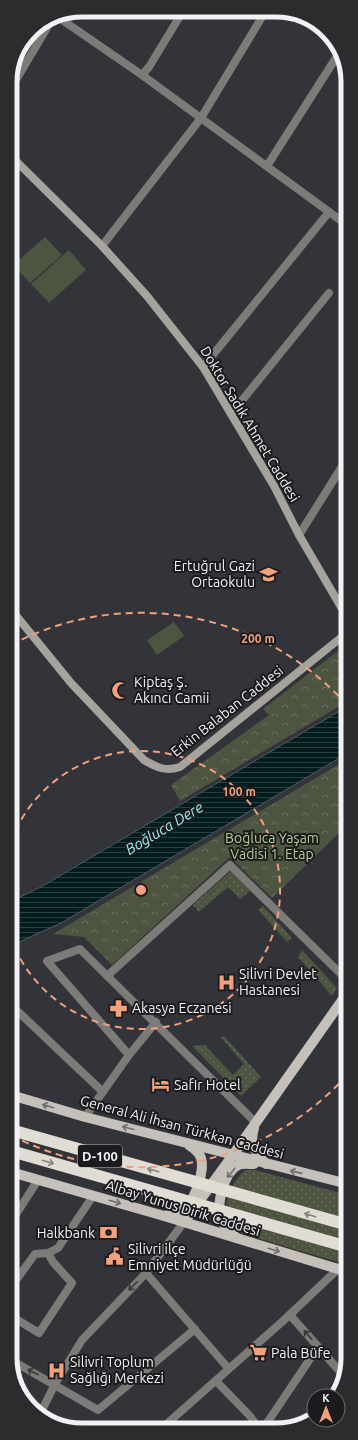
<svg xmlns="http://www.w3.org/2000/svg" width="358" height="1440" viewBox="0 0 358 1440" font-family="Ubuntu,sans-serif">
	<style>
		.grass { fill: url(#grass-dots) }
		.park { fill: url(#park-crowns) }
		.pitch { fill: #4d5440 }
		.water { fill: url(#water-rules); stroke: #4a5d60 }
		.lines { fill: none; stroke-linecap: round; stroke-linejoin: round }
		.street { stroke: #7d7b77; stroke-width: 8 }
		.secondary { stroke: #a6a39d; stroke-width: 8 }
		.primary { stroke: #c5c1ba; stroke-width: 10 }
		.highway { stroke: #e2ddd4; stroke-width: 12 }
		.oneway { stroke: #706e6c }
		.oneway2 { stroke: #888682 }
		.oneway3 { stroke: #383839 }
		.ring { fill: none; stroke: #f1a17c; stroke-width: 2; stroke-dasharray: 7 5 }
		.labels { text-anchor: middle; dominant-baseline: central; stroke-width: 4; stroke-linejoin: round; paint-order: stroke }
		.shield { fill: #1b1b1e; stroke: #b1b1b5; stroke-width: 1 }
		.shield-label { font-size: 13px; font-weight: bold; fill: #f1f1f6 }
		.street-label { font-size: 14px; fill: #f1f1f6; stroke: #1b1b1e }
		.poi-label { font-size: 14px; fill: #f1f1f6; stroke: #1b1b1e; text-anchor: start }
		.park-label { font-size: 14px; fill: #b8ca8e; stroke: #1b1b1e }
		.water-label { font-size: 15px; font-style: italic; fill: #95ebf1; stroke: #1b1b1e }
		.rim { fill: none; stroke: #f1f1f6; stroke-width: 5 }
		.centre { fill: #f1a17c; stroke: #1b1b1e; stroke-width: 2 }
		.ring-label { font-size: 12px; text-anchor: middle; font-weight: bold; fill: #f1a17c; stroke: #1b1b1e; stroke-width: 4; stroke-linejoin: round; paint-order: stroke }
	</style>
	<defs>
		<pattern id="grass-dots" width="8" height="8" patternUnits="userSpaceOnUse"><rect width="8" height="8" fill="#4d5440"/><path d="M2 2h.1M6 6h.1" fill="none" stroke="#676d5c" stroke-width="1.8" stroke-linecap="round"/></pattern>
		<pattern id="park-crowns" width="20" height="18" patternUnits="userSpaceOnUse"><rect width="20" height="18" fill="#4d5440"/><path d="M2 6a3 3 0 1 1 6 0M12 15a3 3 0 1 1 6 0" fill="none" stroke="#676d5c"/></pattern>
		<pattern id="water-rules" width="6" height="5" patternUnits="userSpaceOnUse"><rect width="6" height="5" fill="#031d1f"/><path d="M0 2.5h6" fill="none" stroke="#283e40"/></pattern>
	</defs>
	<rect width="100%" height="100%" fill="#33333a"/>
	<g class="grass">
		<path d="M 231,871 L 250,891 L 240,899 L 228,887 L 199,912 L 193,905 Z"/>
		<path d="M 263,906 L 292,938 L 287,942 L 258,910 Z"/>
		<path d="M 302,950 L 337,988 L 332,996 L 298,957 Z"/>
		<path d="M 224,1036 L 261,1077 L 241,1096 L 192,1046 L 205,1045 L 233,1075 L 244,1064 L 221,1037 Z"/>
		<path d="M 245,1170 L 255,1170 L 348,1195 L 348,1265 L 241,1233 C 237,1229 229,1224 228,1219 C 222,1201 232,1182 245,1170 Z"/>
	</g>
	<g class="park">
		<path d="M 348,643 L 348,701 L 180,801 L 171,785 L 269,715 L 263,709 Z"/>
		<path d="M 348,759 L 348,824 L 272,898 L 230,857 L 112,965 L 84,937 L 53,934 Z"/>
	</g>
	<g class="pitch">
		<path d="M 45,237 L 62,255 L 30,283 L 13,265 Z"/>
		<path d="M 69,250 L 86,270 L 49,303 L 31,284 Z"/>
		<path d="M 174,622 L 184,636 L 157,655 L 147,640 Z"/>
	</g>
	<path class="water" d="M 348,706 L 348,753 L 61,923 L 10,946 L 10,902 L 41,887 Z"/>
	<g class="lines">
		<g class="street">
			<path d="M 55,15 L 142,75 L 347,225"/>
			<path d="M 142,75 L 149,67 L 183,11"/>
			<path d="M 10,90 L 54,16"/>
			<path d="M 267,166 L 339,53"/>
			<path d="M 102,246 L 201,118 L 265,12"/>
			<path d="M 203,367 L 329,212"/>
			<path d="M 231,414 L 329,293"/>
			<path d="M 299,535 L 348,457"/>
			<path d="M 107,976 L 230,865 L 348,981"/>
			<path d="M 11,1005 L 103,1092"/>
			<path d="M 129,1055 L 47,961 L 80,949 L 255,1122"/>
			<path d="M 85,1117 L 129,1055 L 156,1022"/>
			<path d="M 11,1222 L 38,1180"/>
			<path d="M 146,1273 L 228,1368"/>
			<path d="M 11,1287 L 35,1254 L 48,1253 L 58,1248 L 93,1196"/>
			<path d="M 290,1315 L 343,1375"/>
			<path d="M 11,1316 L 39,1333 L 72,1283 L 53,1262 L 48,1253"/>
			<path d="M 11,1360 L 98,1410 L 195,1329"/>
			<path d="M 216,1381 L 250,1416 L 259,1429"/>
			<path d="M 40,1414 L 55,1384 L 82,1340 L 146,1273 L 184,1222"/>
			<path d="M 161,1429 L 283,1321 L 338,1269"/>
			<path d="M 263,1429 L 318,1347"/>
		</g>
		<g class="secondary">
			<path d="M 10,153 L 17,162 L 102,246 L 147,296 L 203,367 L 274,486 L 299,535 L 348,619"/>
			<path d="M 10,608 L 71,683 L 144,760 C 156,767 165,772 180,767 L 348,632"/>
		</g>
		<g class="primary">
			<path d="M 11,1095 L 85,1117 L 348,1184"/>
			<path d="M 254,1128 C 249,1144 255,1153 266,1164"/>
			<path d="M 11,1172 L 164,1216 L 348,1272"/>
			<path d="M 164,1216 C 171,1214 181,1213 186,1207 C 195,1199 205,1170 201,1158 C 199,1152 195,1149 189,1145"/>
			<path d="M 184,1222 L 233,1155 L 348,992"/>
			<path d="M 237,1238 C 231,1233 224,1226 221,1219 C 216,1204 224,1172 238,1165 C 242,1163 249,1164 254,1164"/>
		</g>
		<g class="highway">
			<path d="M 11,1130 L 348,1225"/>
			<path d="M 11,1151 L 348,1247"/>
		</g>
	</g>
	<defs><path id="oneway-shaft" d="M-6 0H5M1.5-3L5.5 0L1.5 3" fill="none" stroke-width="1.6" stroke-linecap="round" stroke-linejoin="round"/></defs>
	<g class="oneway">
		<use href="#oneway-shaft" transform="translate(48 1106) rotate(-164)"/>
		<use href="#oneway-shaft" transform="translate(128 1128) rotate(-165)"/>
		<use href="#oneway-shaft" transform="translate(296 1172) rotate(-167)"/>
		<use href="#oneway-shaft" transform="translate(231 1173) rotate(129)"/>
		<use href="#oneway-shaft" transform="translate(115 1202) rotate(16)"/>
		<use href="#oneway-shaft" transform="translate(274 1250) rotate(17)"/>
	</g>
	<g class="oneway2">
		<use href="#oneway-shaft" transform="translate(48 1162) rotate(16)"/>
		<use href="#oneway-shaft" transform="translate(153 1170) rotate(-164)"/>
		<use href="#oneway-shaft" transform="translate(310 1215) rotate(-164)"/>
	</g>
	<g class="oneway3">
		<use href="#oneway-shaft" transform="translate(133 1286) rotate(135)"/>
		<use href="#oneway-shaft" transform="translate(308 1335) rotate(-132)"/>
		<use href="#oneway-shaft" transform="translate(33 1372) rotate(-153)"/>
	</g>
	<g class="ring">
		<path d="M11 841A139 139 0 1 1 11 939"/>
		<path d="M347 1075A277 277 0 0 1 11 1135M11 645A277 277 0 0 1 347 705"/>
	</g>
	<defs>
		<symbol id="school-bare" viewBox="-9 -9 18 18"><path d="M0-5L7-2L0 1L-7-2ZM-4 1L0 2.5L4 1V4Q0 6-4 4Z" fill="#f1a17c" stroke="#1b1b1e" stroke-width="2.5" paint-order="stroke"/></symbol>
		<symbol id="mosque-bare" viewBox="-9 -9 18 18"><path d="M3.5-4.9A6 6 0 1 0 3.5 4.9A5 5 0 1 1 3.5-4.9Z" fill="#f1a17c" stroke="#1b1b1e" stroke-width="2.5" paint-order="stroke"/></symbol>
		<symbol id="hospital-bare" viewBox="-9 -9 18 18"><path d="M-5-5h3v3.5h4V-5h3V5h-3V1.5h-4V5h-3Z" fill="#f1a17c" stroke="#1b1b1e" stroke-width="2.5" paint-order="stroke"/></symbol>
		<symbol id="pharmacy-bare" viewBox="-9 -9 18 18"><path d="M-2-6h4v4h4v4h-4v4h-4v-4h-4v-4h4Z" fill="#f1a17c" stroke="#1b1b1e" stroke-width="2.5" paint-order="stroke"/></symbol>
		<symbol id="hotel-bare" viewBox="-9 -9 18 18"><path d="M-6-4.5h1.5V1H6V5H4.5V3h-9V5H-6ZM-4 0a1.8 1.8 0 1 1 3.6 0ZM.5 0V-2.5h3Q6-2.5 6 0Z" fill="#f1a17c" stroke="#1b1b1e" stroke-width="2.5" paint-order="stroke"/></symbol>
		<symbol id="bank-bare" viewBox="-9 -9 18 18"><path d="M-6-4H6V4H-6ZM0-2.3a2.3 2.3 0 1 0 0 4.6a2.3 2.3 0 1 0 0-4.6Z" fill="#f1a17c" stroke="#1b1b1e" stroke-width="2.5" paint-order="stroke"/></symbol>
		<symbol id="civic-bare" viewBox="-9 -9 18 18"><path d="M-.6-6.5H3V-4.5H.6V-3L4-1V1h2V6H-6V1h2V-1L-.6-3ZM-1.2 2.5V6h2.4V2.5Z" fill="#f1a17c" stroke="#1b1b1e" stroke-width="2.5" paint-order="stroke"/></symbol>
		<symbol id="supermarket-bare" viewBox="-9 -9 18 18"><path d="M-6-5.5h2.5l.6 2H6L4.5 2H-2.5L-4.4-4H-6ZM-1.5 3.2a1.3 1.3 0 1 0 .1 0ZM3 3.2a1.3 1.3 0 1 0 .1 0Z" fill="#f1a17c" stroke="#1b1b1e" stroke-width="2.5" paint-order="stroke"/></symbol>
	</defs>
	<g fill-rule="evenodd">
		<use href="#school-bare" x="256" y="562" width="25" height="25"/>
		<use href="#mosque-bare" x="108" y="678" width="25" height="25"/>
		<use href="#hospital-bare" x="214" y="970" width="25" height="25"/>
		<use href="#pharmacy-bare" x="106" y="996" width="25" height="25"/>
		<use href="#hotel-bare" x="148" y="1072" width="25" height="25"/>
		<use href="#bank-bare" x="96" y="1220" width="25" height="25"/>
		<use href="#civic-bare" x="102" y="1244" width="25" height="25"/>
		<use href="#supermarket-bare" x="246" y="1340" width="25" height="25"/>
		<use href="#hospital-bare" x="44" y="1358" width="25" height="25"/>
	</g>
	<g class="labels">
		<rect class="shield" x="78" y="1145" width="44" height="22" rx="3"/>
		<g class="shield-label">
			<text x="100" y="1156">D-100</text>
		</g>
		<g class="street-label">
			<text transform="translate(250 424) rotate(59)">Doktor Sadık Ahmet Caddesi</text>
			<text transform="translate(227 711) rotate(-38)">Erkin Balaban Caddesi</text>
			<text transform="translate(182 1127) rotate(15)">General Ali İhsan Türkkan Caddesi</text>
			<text transform="translate(183 1208) rotate(17)">Albay Yunus Dirik Caddesi</text>
		</g>
		<g class="poi-label">
			<text x="255" y="566" text-anchor="end">Ertuğrul Gazi<tspan x="255" dy="16">Ortaokulu</tspan></text>
			<text x="134" y="682">Kiptaş Ş.<tspan x="134" dy="16">Akıncı Camii</tspan></text>
			<text x="239" y="974">Silivri Devlet<tspan x="239" dy="16">Hastanesi</tspan></text>
			<text x="132" y="1008">Akasya Eczanesi</text>
			<text x="174" y="1085">Safir Hotel</text>
			<text x="95" y="1233" text-anchor="end">Halkbank</text>
			<text x="128" y="1249">Silivri ilçe<tspan x="128" dy="16">Emniyet Müdürlüğü</tspan></text>
			<text x="271" y="1353">Pala Büfe</text>
			<text x="70" y="1362">Silivri Toplum<tspan x="70" dy="16">Sağlığı Merkezi</tspan></text>
		</g>
		<g class="park-label">
			<text x="272" y="838">Boğluca Yaşam<tspan x="272" dy="16">Vadisi 1. Etap</tspan></text>
		</g>
		<g class="water-label">
			<text transform="translate(164 828) rotate(-31)">Boğluca Dere</text>
		</g>
	</g>
	<path d="M0 0H358V1440H0ZM82 17H276A65 65 0 0 1 341 82V1358A65 65 0 0 1 276 1423H82A65 65 0 0 1 17 1358V82A65 65 0 0 1 82 17Z" fill="#2c2c2f" fill-rule="evenodd"/>
	<path class="rim" d="M82 17H276A65 65 0 0 1 341 82V1358A65 65 0 0 1 276 1423H82A65 65 0 0 1 17 1358V82A65 65 0 0 1 82 17Z"/>
	<circle cx="141" cy="890" r="6" class="centre"/>
	<g class="ring-label">
		<text x="258" y="643">200 m</text>
		<text x="239" y="796">100 m</text>
	</g>
	<g transform="translate(326 1408)"><circle r="19" fill="#1b1b1e" stroke="#717174"/>
	<path d="M0-3L7 15L0 10L-7 15Z" fill="#f1a17c"/>
	<text y="-6" font-size="11" font-weight="bold" text-anchor="middle" fill="#f1f1f6">K</text>
	</g>
</svg>
